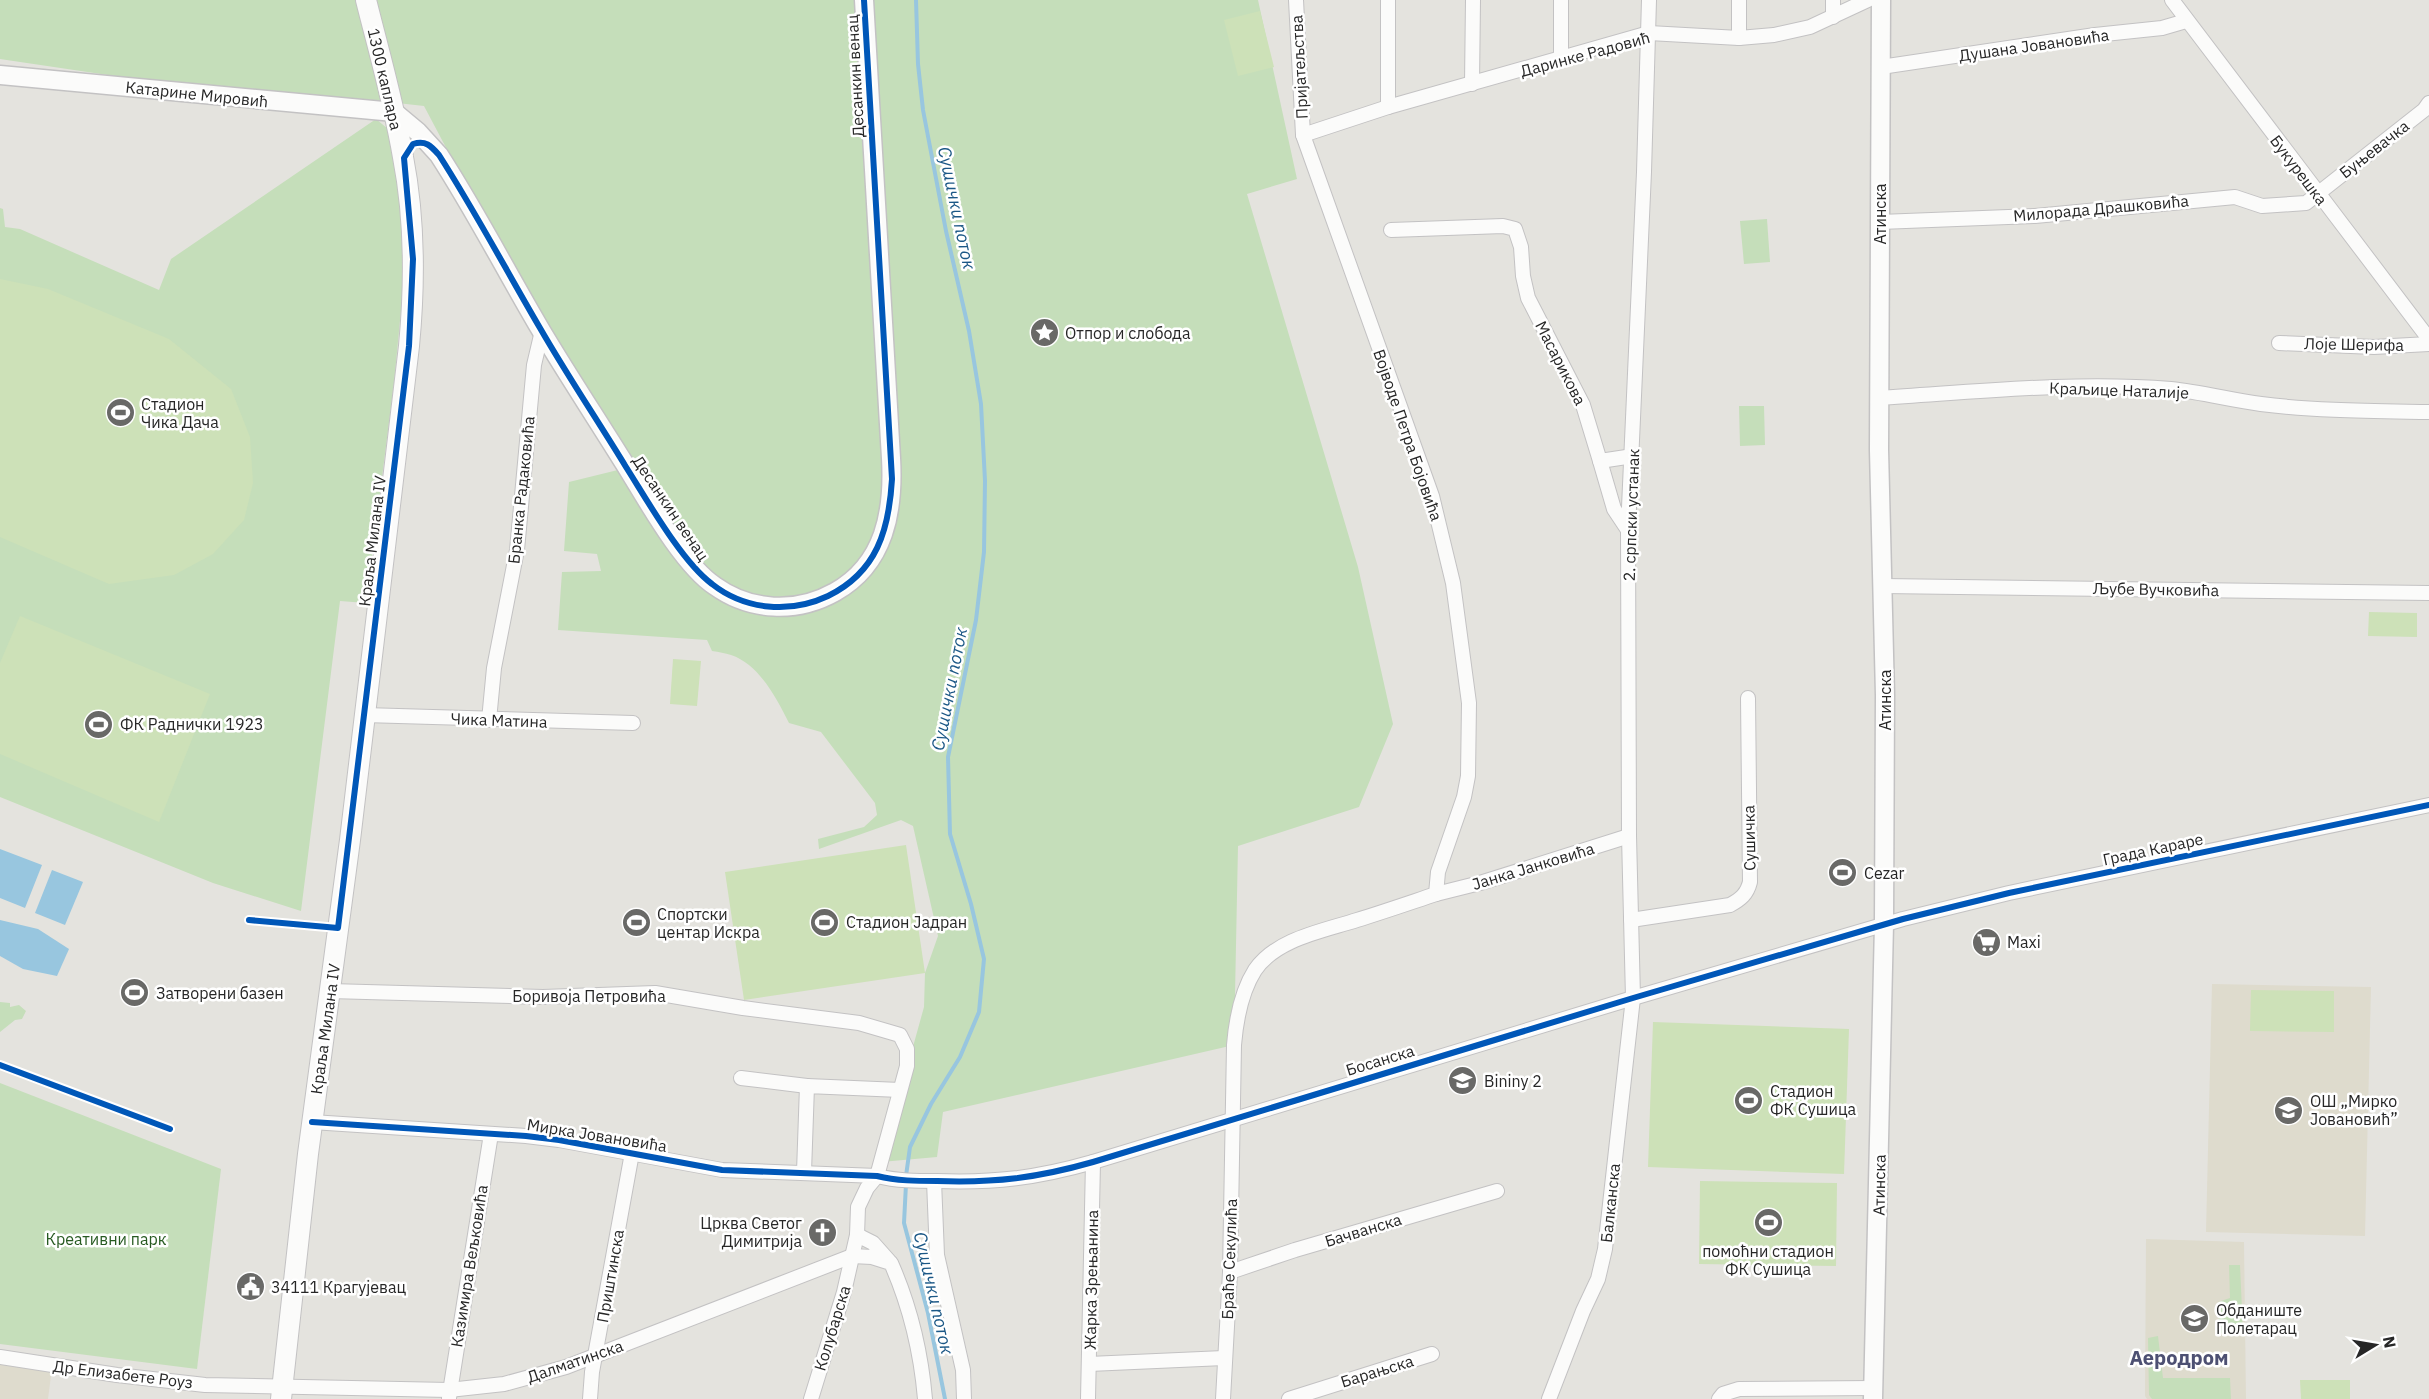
<svg xmlns="http://www.w3.org/2000/svg" width="2429" height="1399" viewBox="0 0 2429 1399" font-family="'IBM Plex Sans',sans-serif">
	<style>
		.education { fill: #dedbcd }
		.green { fill: #c5deba }
		.pitch { fill: #cde1b8 }
		.water { fill: #98c6df }
		.lines { fill: none; stroke-linecap: round; stroke-linejoin: round }
		.stream { stroke: #98c6df; stroke-width: 4 }
		.minor-casing { stroke: #c3c2c3; stroke-width: 16 }
		.tertiary-casing { stroke: #c3c2c3; stroke-width: 21 }
		.secondary-casing { stroke: #c3c2c3; stroke-width: 22 }
		.minor { stroke: #fbfbfa; stroke-width: 14 }
		.tertiary { stroke: #fbfbfa; stroke-width: 18 }
		.secondary { stroke: #fbfbfa; stroke-width: 20 }
		.cycleway-casing { stroke: #fff; stroke-width: 10 }
		.cycleway { stroke: #0057b8; stroke-width: 6 }
		.labels { text-anchor: middle; dominant-baseline: central; stroke-width: 5; stroke-linejoin: round; paint-order: stroke }
		.street-label { font-size: 16px; fill: #272727; stroke: #fff }
		.poi-label { font-size: 16px; fill: #272727; stroke: #fff; text-anchor: start }
		.park-label { font-size: 16px; fill: #275a21; stroke: #fff }
		.water-label { font-size: 18px; font-style: italic; fill: #1c5886; stroke: #fff }
		.quarter-label { font-size: 20px; font-weight: bold; fill: #4d5072; stroke: #fff }
	</style>
	<rect width="100%" height="100%" fill="#e4e3de"/>
	<g class="education">
		<path d="M 2212,984 L 2371,987 L 2365,1236 L 2206,1232 Z"/>
		<path d="M 2146,1239 L 2244,1242 L 2246,1399 L 2147,1399 L 2145,1396 Z"/>
		<path d="M 0,1362 L 52,1368 L 48,1399 L 0,1399 Z"/>
	</g>
	<g class="green">
		<path d="M 0,0 L 1258,0 L 1297,179 L 1247,194 L 1358,567 L 1393,724 L 1359,807 L 1238,846 L 1234,1045 L 943,1112 L 937,1157 L 881,1162 L 924,1007 L 925,973 L 938,936 L 913,826 L 901,820 L 819,849 L 818,839 L 864,827 L 877,815 L 875,803 L 821,732 L 789,723 C 777,699 759,664 731,655 C 725,653 719,652 712,651 L 707,640 L 558,630 L 562,572 L 601,571 L 597,554 L 564,551 L 569,482 L 626,468 L 447,168 L 451,157 L 424,106 L 388,102 L 392,117 L 0,59 Z"/>
		<path d="M 376,119 L 388,129 L 401,202 L 403,289 L 394,383 L 366,603 L 340,601 L 301,911 L 213,883 L 0,797 L 0,208 L 3,209 L 5,227 L 20,229 L 159,290 L 171,259 Z"/>
		<path d="M 1767,219 L 1770,262 L 1744,264 L 1740,221 Z"/>
		<path d="M 1739,406 L 1764,406 L 1765,445 L 1740,446 Z"/>
		<path d="M 0,1002 L 10,1003 L 10,1007 L 19,1005 L 26,1011 L 22,1019 L 15,1020 L 0,1032 Z"/>
		<path d="M 0,1083 L 221,1169 L 197,1369 L 0,1344 Z"/>
		<path d="M 2229,1265 L 2240,1265 L 2243,1333 L 2220,1333 L 2218,1302 L 2230,1298 Z"/>
		<path d="M 2158,1336 L 2163,1378 L 2230,1378 L 2231,1399 L 2152,1399 L 2149,1395 L 2148,1338 Z"/>
	</g>
	<g class="pitch">
		<path d="M 1260,11 L 1274,67 L 1238,76 L 1224,20 Z"/>
		<path d="M 0,279 L 48,289 L 169,339 L 231,389 L 250,437 L 253,483 L 244,520 L 213,554 L 174,575 L 109,584 L 0,537 Z"/>
		<path d="M 2369,612 L 2417,613 L 2417,637 L 2368,636 Z"/>
		<path d="M 20,616 L 210,694 L 159,822 L 0,754 L 0,663 Z"/>
		<path d="M 673,659 L 701,661 L 697,706 L 670,704 Z"/>
		<path d="M 906,845 L 925,973 L 744,1000 L 725,872 Z"/>
		<path d="M 2251,990 L 2334,991 L 2334,1032 L 2250,1031 Z"/>
		<path d="M 1653,1022 L 1849,1029 L 1844,1174 L 1648,1167 Z"/>
		<path d="M 1700,1181 L 1837,1183 L 1836,1266 L 1699,1264 Z"/>
		<path d="M 2300,1380 L 2350,1380 L 2350,1399 L 2301,1399 Z"/>
	</g>
	<g class="water">
		<path d="M 0,849 L 42,865 L 25,908 L 0,898 Z"/>
		<path d="M 52,870 L 83,882 L 65,925 L 35,913 Z"/>
		<path d="M 0,920 L 38,929 L 69,949 L 57,976 L 23,969 L 0,956 Z"/>
	</g>
	<g class="lines">
		<g class="stream">
			<path d="M 906,1176 L 910,1147 L 931,1104 L 960,1057 L 979,1012 L 984,959 L 971,904 L 950,834 L 948,757 L 976,620 L 984,552 L 985,481 L 981,404 L 969,331 L 946,231 L 923,110 L 918,64 L 916,0"/>
			<path d="M 906,1184 L 904,1223 L 928,1313 L 945,1399"/>
		</g>
		<defs>
			<g id="minor">
				<path d="M 1388,0 L 1388,107"/>
				<path d="M 1561,0 L 1561,60"/>
				<path d="M 2172,0 L 2429,339"/>
				<path d="M 1833,17 L 1833,0"/>
				<path d="M 1739,38 L 1739,0"/>
				<path d="M 1881,67 L 2095,35 L 2162,28 L 2186,21"/>
				<path d="M 1472,84 L 1473,0"/>
				<path d="M 1303,135 L 1388,107 L 1649,33 L 1739,38 L 1774,35 L 1810,27 L 1868,0"/>
				<path d="M 1880,222 L 2035,216 L 2235,197 L 2262,206 L 2306,203 L 2424,110 L 2429,103"/>
				<path d="M 1391,230 L 1503,226 L 1515,229 L 1521,247 L 1523,276 L 1528,298 L 1583,405 L 1600,461 L 1633,456"/>
				<path d="M 2279,343 L 2374,347 L 2429,344"/>
				<path d="M 1879,398 C 1976,392 2074,381 2171,389 C 2201,392 2231,400 2261,404 C 2316,411 2373,411 2429,412"/>
				<path d="M 1600,461 L 1614,509 L 1628,530"/>
				<path d="M 1883,586 L 2429,593"/>
				<path d="M 364,715 L 633,723"/>
				<path d="M 489,720 L 494,668 L 517,550 L 534,365 L 542,331"/>
				<path d="M 1436,894 L 1480,883 L 1629,836"/>
				<path d="M 1631,920 L 1730,905 C 1741,899 1747,894 1750,882 L 1748,698"/>
				<path d="M 330,991 L 543,997 L 655,993 L 743,1008 L 859,1023 L 900,1035 L 907,1049 L 907,1066 L 877,1176 L 867,1188 L 858,1207 L 857,1235 L 844,1292 L 811,1399"/>
				<path d="M 741,1078 L 807,1086"/>
				<path d="M 312,1122 L 526,1136 L 559,1140 L 722,1170 L 877,1176 C 897,1181 917,1181 937,1181 C 995,1183 1037,1178 1093,1162 L 1633,998 L 1903,919 L 2009,893 L 2429,805"/>
				<path d="M 804,1172 L 807,1086 L 900,1090"/>
				<path d="M 934,1181 L 937,1255 L 963,1370 L 964,1399"/>
				<path d="M 857,1235 L 873,1243 L 889,1261"/>
				<path d="M 1230,1272 L 1295,1250 L 1497,1191"/>
				<path d="M 0,1357 L 117,1375 L 205,1385 L 449,1390 L 504,1384 L 566,1367 L 852,1256 L 872,1257 L 891,1263 C 910,1306 921,1352 925,1399"/>
				<path d="M 1089,1364 L 1224,1358"/>
				<path d="M 449,1398 L 491,1134"/>
				<path d="M 590,1399 L 592,1372 L 632,1153"/>
				<path d="M 1088,1399 L 1093,1162"/>
				<path d="M 1223,1399 L 1230,1272 L 1234,1045 C 1236,1021 1241,992 1255,970 C 1276,939 1323,931 1357,920 C 1383,912 1409,903 1436,894 L 1438,872 L 1464,797 L 1468,776 L 1469,703 L 1453,583 L 1432,496 L 1303,135 L 1296,0"/>
				<path d="M 1289,1399 L 1432,1354"/>
				<path d="M 1549,1399 L 1583,1311 L 1598,1279 L 1605,1249 L 1633,998 L 1629,836 L 1628,530 L 1644,172 L 1649,0"/>
				<path d="M 1719,1399 L 1723,1394 L 1739,1389 L 1873,1388"/>
			</g>
			<g id="tertiary">
				<path d="M 0,75 L 394,112 L 418,132 L 439,155 C 476,212 507,273 542,332 C 569,377 598,421 626,466 C 647,500 683,565 715,586 C 750,611 796,614 835,592 C 885,564 894,511 891,458 L 864,0"/>
				<path d="M 1873,1399 L 1884,924 L 1885,695 L 1879,450 L 1881,0"/>
			</g>
			<path id="secondary" d="M 281,1399 L 308,1154 L 350,840 L 409,346 C 415,283 415,219 403,157 C 394,104 379,52 366,0"/>
		</defs>
		<use href="#minor" class="minor-casing"/>
		<use href="#tertiary" class="tertiary-casing"/>
		<use href="#secondary" class="secondary-casing"/>
		<use href="#minor" class="minor"/>
		<use href="#tertiary" class="tertiary"/>
		<use href="#secondary" class="secondary"/>
		<defs>
			<g id="cycleway">
				<path d="M 249,920 L 338,928 L 409,346 L 413,259 L 404,158 L 413,144 C 426,140 431,146 439,155 C 475,211 506,270 540,328 C 567,375 598,421 626,467 C 647,500 682,562 712,584 C 745,610 790,614 828,596 C 877,572 889,530 892,479 L 864,0"/>
				<path d="M 0,1065 L 170,1129"/>
				<path d="M 312,1122 L 526,1136 L 559,1140 L 722,1170 L 877,1176 C 897,1181 917,1181 937,1181 C 995,1183 1037,1178 1093,1162 L 1633,998 L 1903,919 L 2009,893 L 2429,805"/>
			</g>
		</defs>
		<use href="#cycleway" class="cycleway-casing"/>
		<use href="#cycleway" class="cycleway"/>
	</g>
	<defs>
		<symbol id="sight-disc" viewBox="-11 -11 22 22"><circle r="9.5" fill="#696967" stroke="#fff"/><path d="M0-6L1.8-2.2L6-1.7L2.9 1.2L3.7 5.4L0 3.3L-3.7 5.4L-2.9 1.2L-6-1.7L-1.8-2.2Z" fill="#fff"/></symbol>
		<symbol id="stadium-disc" viewBox="-11 -11 22 22"><circle r="9.5" fill="#696967" stroke="#fff"/><path d="M0-5a6.5 5 0 1 0 0 10a6.5 5 0 1 0 0-10ZM-3.5-1.8h7v3.6h-7Z" fill="#fff"/></symbol>
		<symbol id="supermarket-disc" viewBox="-11 -11 22 22"><circle r="9.5" fill="#696967" stroke="#fff"/><path d="M-6-5.5h2.5l.6 2H6L4.5 2H-2.5L-4.4-4H-6ZM-1.5 3.2a1.3 1.3 0 1 0 .1 0ZM3 3.2a1.3 1.3 0 1 0 .1 0Z" fill="#fff"/></symbol>
		<symbol id="school-disc" viewBox="-11 -11 22 22"><circle r="9.5" fill="#696967" stroke="#fff"/><path d="M0-5L7-2L0 1L-7-2ZM-4 1L0 2.5L4 1V4Q0 6-4 4Z" fill="#fff"/></symbol>
		<symbol id="church-disc" viewBox="-11 -11 22 22"><circle r="9.5" fill="#696967" stroke="#fff"/><path d="M-1.2-6h2.4v3.5h3.3v2.4h-3.3V6h-2.4V-.1h-3.3v-2.4h3.3Z" fill="#fff"/></symbol>
		<symbol id="civic-disc" viewBox="-11 -11 22 22"><circle r="9.5" fill="#696967" stroke="#fff"/><path d="M-.6-6.5H3V-4.5H.6V-3L4-1V1h2V6H-6V1h2V-1L-.6-3ZM-1.2 2.5V6h2.4V2.5Z" fill="#fff"/></symbol>
	</defs>
	<g fill-rule="evenodd">
		<use href="#sight-disc" x="1028" y="316" width="33" height="33"/>
		<use href="#stadium-disc" x="104" y="396" width="33" height="33"/>
		<use href="#stadium-disc" x="82" y="708" width="33" height="33"/>
		<use href="#stadium-disc" x="1826" y="856" width="33" height="33"/>
		<use href="#stadium-disc" x="808" y="906" width="33" height="33"/>
		<use href="#stadium-disc" x="620" y="906" width="33" height="33"/>
		<use href="#supermarket-disc" x="1970" y="926" width="33" height="33"/>
		<use href="#stadium-disc" x="118" y="976" width="33" height="33"/>
		<use href="#school-disc" x="1446" y="1064" width="33" height="33"/>
		<use href="#stadium-disc" x="1732" y="1084" width="33" height="33"/>
		<use href="#school-disc" x="2272" y="1094" width="33" height="33"/>
		<use href="#stadium-disc" x="1752" y="1206" width="33" height="33"/>
		<use href="#church-disc" x="806" y="1216" width="33" height="33"/>
		<use href="#civic-disc" x="234" y="1270" width="33" height="33"/>
		<use href="#school-disc" x="2178" y="1302" width="33" height="33"/>
	</g>
	<g class="labels">
		<g class="street-label">
			<text transform="translate(2034 45) rotate(-8)">Душана Јовановића</text>
			<text transform="translate(1585 54) rotate(-15)">Даринке Радовић</text>
			<text transform="translate(1299 67) rotate(-93)">Пријатељства</text>
			<text transform="translate(855 76) rotate(-93)">Десанкин венац</text>
			<text transform="translate(385 79) rotate(77)">1300 каплара</text>
			<text transform="translate(197 94) rotate(6)">Катарине Мировић</text>
			<text transform="translate(2374 149) rotate(-38)">Буњевачка</text>
			<text transform="translate(2299 170) rotate(53)">Букурешка</text>
			<text transform="translate(2101 208) rotate(-5)">Милорада Драшковића</text>
			<text transform="translate(1880 214) rotate(-90)">Атинска</text>
			<text transform="translate(2354 344) rotate(1)">Лоје Шерифа</text>
			<text transform="translate(1561 363) rotate(63)">Масарикова</text>
			<text transform="translate(2119 390) rotate(2)">Краљице Наталије</text>
			<text transform="translate(1408 435) rotate(71)">Војводе Петра Бојовића</text>
			<text transform="translate(521 490) rotate(-84)">Бранка Радаковића</text>
			<text transform="translate(671 508) rotate(56)">Десанкин венац</text>
			<text transform="translate(1631 515) rotate(-88)">2. српски устанак</text>
			<text transform="translate(372 541) rotate(-83)">Краља Милана IV</text>
			<text transform="translate(2156 589) rotate(1)">Љубе Вучковића</text>
			<text transform="translate(1885 700) rotate(-90)">Атинска</text>
			<text transform="translate(499 720) rotate(2)">Чика Матина</text>
			<text transform="translate(1749 838) rotate(-91)">Сушичка</text>
			<text transform="translate(2153 849) rotate(-12)">Града Караре</text>
			<text transform="translate(1533 866) rotate(-17)">Јанка Јанковића</text>
			<text x="589" y="996">Боривоја Петровића</text>
			<text transform="translate(325 1029) rotate(-82)">Краља Милана IV</text>
			<text transform="translate(1380 1060) rotate(-17)">Босанска</text>
			<text transform="translate(597 1135) rotate(9)">Мирка Јовановића</text>
			<text transform="translate(1879 1185) rotate(-89)">Атинска</text>
			<text transform="translate(1610 1203) rotate(-84)">Балканска</text>
			<text transform="translate(1363 1230) rotate(-17)">Бачванска</text>
			<text transform="translate(1229 1259) rotate(-88)">Браће Секулића</text>
			<text transform="translate(469 1266) rotate(-81)">Казимира Вељковића</text>
			<text transform="translate(610 1276) rotate(-80)">Приштинска</text>
			<text transform="translate(1091 1280) rotate(-89)">Жарка Зрењанина</text>
			<text transform="translate(832 1328) rotate(-73)">Колубарска</text>
			<text transform="translate(575 1361) rotate(-19)">Далматинска</text>
			<text transform="translate(1377 1371) rotate(-17)">Барањска</text>
			<text transform="translate(123 1374) rotate(7)">Др Елизабете Роуз</text>
		</g>
		<g class="poi-label">
			<text x="1065" y="333">Отпор и слобода</text>
			<text x="141" y="404">Стадион<tspan x="141" dy="18">Чика Дача</tspan></text>
			<text x="120" y="724">ФК Раднички 1923</text>
			<text x="1864" y="873">Cezar</text>
			<text x="657" y="914">Спортски<tspan x="657" dy="18">центар Искра</tspan></text>
			<text x="846" y="922">Стадион Јадран</text>
			<text x="2007" y="942">Maxi</text>
			<text x="156" y="993">Затворени базен</text>
			<text x="1484" y="1081">Bininy 2</text>
			<text x="1770" y="1091">Стадион<tspan x="1770" dy="18">ФК Сушица</tspan></text>
			<text x="2310" y="1101">ОШ „Мирко<tspan x="2310" dy="18">Јовановић”</tspan></text>
			<text x="802" y="1223" text-anchor="end">Црква Светог<tspan x="802" dy="18">Димитрија</tspan></text>
			<text x="1768" y="1251" text-anchor="middle">помоћни стадион<tspan x="1768" dy="18">ФК Сушица</tspan></text>
			<text x="271" y="1287">34111 Крагујевац</text>
			<text x="2216" y="1310">Обданиште<tspan x="2216" dy="18">Полетарац</tspan></text>
		</g>
		<g class="park-label">
			<text x="106" y="1239">Креативни парк</text>
		</g>
		<g class="water-label">
			<text transform="translate(957 208) rotate(78)">Сушички поток</text>
			<text transform="translate(949 689) rotate(-79)">Сушички поток</text>
			<text transform="translate(934 1293) rotate(77)">Сушички поток</text>
		</g>
		<g class="quarter-label">
			<text x="2179" y="1357">Аеродром</text>
		</g>
	</g>
	<g transform="translate(2375 1345) rotate(79)" stroke="#ffffff" stroke-width="4.5" paint-order="stroke">
	<path d="M0-4.5L10 22L0 15L-10 22Z" fill="#272727"/>
	<text y="-9" font-size="16" font-weight="bold" text-anchor="middle" fill="#272727">N</text>
	</g>
</svg>
